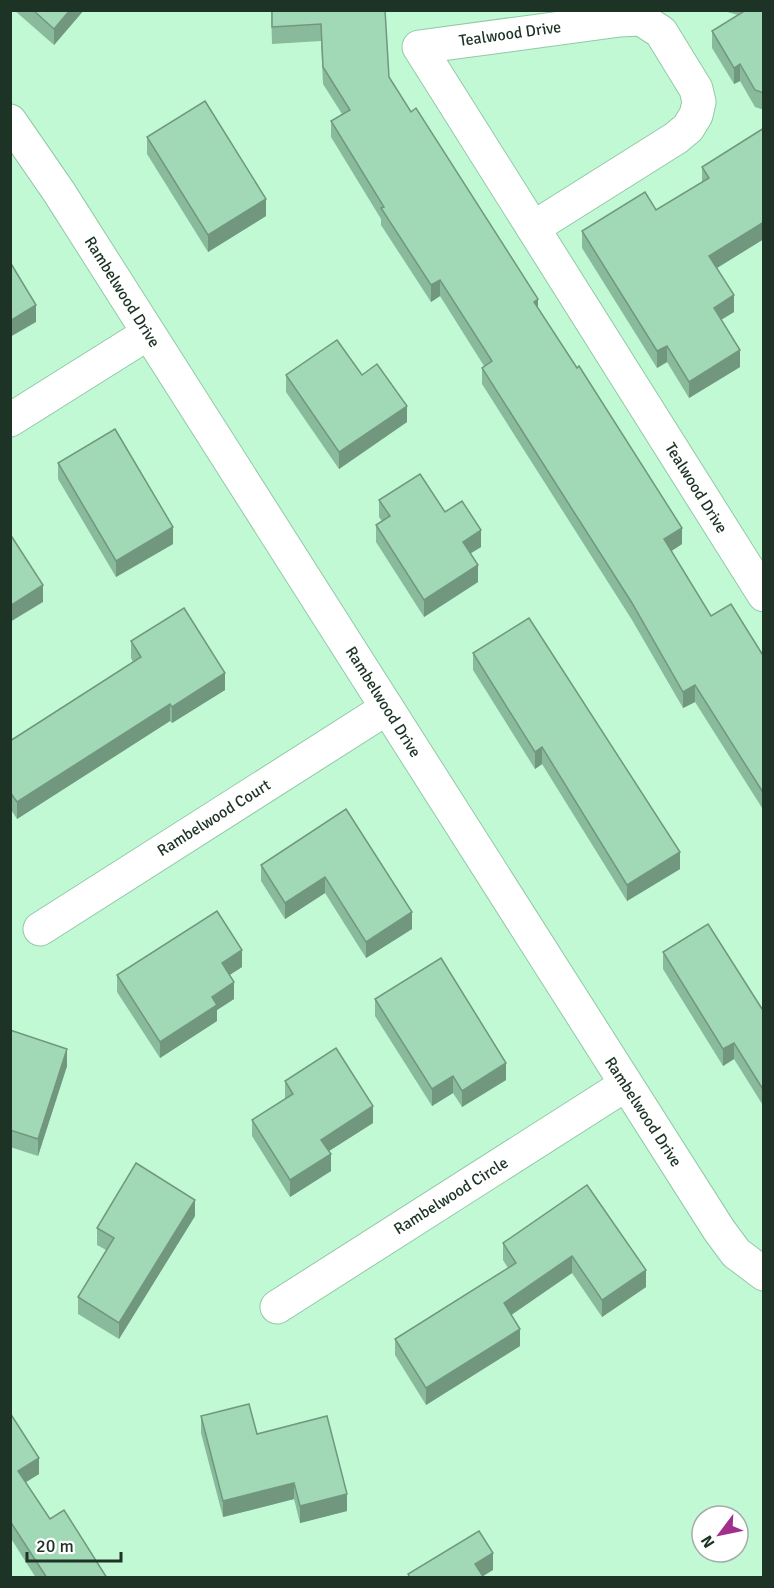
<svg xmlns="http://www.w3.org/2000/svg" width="774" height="1588" viewBox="0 0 774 1588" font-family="Signika,sans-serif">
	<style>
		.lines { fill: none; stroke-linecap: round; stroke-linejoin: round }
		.minor-casing { stroke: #92c9a6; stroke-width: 35 }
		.minor { stroke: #fff; stroke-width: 33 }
		.wall { fill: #8aba9c }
		.shaded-wall { fill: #71977f }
		.building { fill: #a1d8b5; stroke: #71977f; stroke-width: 1.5 }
		.labels { text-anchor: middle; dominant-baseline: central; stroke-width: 6; stroke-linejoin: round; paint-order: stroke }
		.street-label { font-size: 16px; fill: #1d3326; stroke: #fff }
	</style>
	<rect width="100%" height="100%" fill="#c1f9d5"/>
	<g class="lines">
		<defs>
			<g id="minor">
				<path d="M 641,19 L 661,32 L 696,89 L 699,102 L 696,115 L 688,128 L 676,138 L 533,228 L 419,47 L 620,20 Z"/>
				<path d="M 10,121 L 59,192 L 719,1230 L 736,1253 L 764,1274"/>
				<path d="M 533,228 L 764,595"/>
				<path d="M 10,420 L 147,334"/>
				<path d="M 40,929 L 387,708"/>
				<path d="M 277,1307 L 625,1085"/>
			</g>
		</defs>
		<use href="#minor" class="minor-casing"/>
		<use href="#minor" class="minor"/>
	</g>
	<g class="wall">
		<path d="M 14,10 L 84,10 L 54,45 Z"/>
		<path d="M 271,10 L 385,10 L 389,77 L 538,309 L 682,544 L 671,551 L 711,616 L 764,657 L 764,811 L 695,702 L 683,708 L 632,620 L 482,384 L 482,368 L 484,366 L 440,296 L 431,302 L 381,225 L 381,219 L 331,137 L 331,121 L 342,114 L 323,84 L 321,41 L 272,44 Z"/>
		<path d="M 720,10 L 764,10 L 764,110 L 755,107 L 740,81 L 734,84 L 712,48 L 712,31 L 738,15 Z"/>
		<path d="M 764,128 L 717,268 L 734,312 L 721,320 L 740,367 L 689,398 L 667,362 L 657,368 L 582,248 L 582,231 L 656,210 L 702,182 L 702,167 Z"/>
		<path d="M 147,137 L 266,216 L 208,252 L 147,154 Z"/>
		<path d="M 286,375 L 362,375 L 407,422 L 339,469 L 286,392 Z"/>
		<path d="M 58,463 L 173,544 L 116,577 L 58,479 Z"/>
		<path d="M 379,500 L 445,512 L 481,547 L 471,553 L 478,582 L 424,617 L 376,542 L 376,525 L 382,521 L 379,517 Z"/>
		<path d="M 131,641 L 225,690 L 172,723 L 170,721 L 17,819 L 10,808 L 10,741 L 133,662 L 131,658 Z"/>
		<path d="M 473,653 L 680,869 L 627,901 L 542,764 L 535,769 L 473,670 Z"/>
		<path d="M 346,809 L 412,929 L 366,958 L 325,893 L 285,919 L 261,881 L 261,865 Z"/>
		<path d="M 663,952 L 764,1012 L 764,1107 L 734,1059 L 723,1066 L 663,969 Z"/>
		<path d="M 242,967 L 229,975 L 234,999 L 217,1010 L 217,1021 L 160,1058 L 117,992 L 117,975 Z"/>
		<path d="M 375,999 L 506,1080 L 462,1107 L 453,1093 L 432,1106 L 375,1016 Z"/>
		<path d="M 10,1030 L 67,1066 L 38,1156 L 10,1147 Z"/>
		<path d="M 285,1081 L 373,1123 L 329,1151 L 331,1171 L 290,1197 L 252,1136 L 252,1120 L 285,1099 Z"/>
		<path d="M 587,1185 L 646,1287 L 602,1317 L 572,1273 L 511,1315 L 520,1346 L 426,1405 L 395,1355 L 395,1339 L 508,1268 L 503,1260 L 503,1243 Z"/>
		<path d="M 195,1216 L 119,1339 L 78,1314 L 78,1297 L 106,1250 L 97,1245 L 97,1228 Z"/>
		<path d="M 10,1413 L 39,1474 L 26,1482 L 50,1519 L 107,1578 L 36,1578 L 10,1537 Z"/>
		<path d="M 201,1416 L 257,1434 L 347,1511 L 300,1523 L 294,1499 L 223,1517 L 201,1433 Z"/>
	</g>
	<g class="shaded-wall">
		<path d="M 70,10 L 84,10 L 54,45 L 54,29 Z"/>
		<path d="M 740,64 L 740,81 L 734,84 L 734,68 Z"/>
		<path d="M 266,199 L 266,216 L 208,252 L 208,235 Z"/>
		<path d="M 764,222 L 764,239 L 709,273 L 709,256 Z"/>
		<path d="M 440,280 L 440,296 L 431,302 L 431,285 Z"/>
		<path d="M 734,295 L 734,312 L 714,324 L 714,308 Z"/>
		<path d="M 538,299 L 538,315 L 534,302 Z"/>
		<path d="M 36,305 L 36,322 L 10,337 L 10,321 Z"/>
		<path d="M 667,346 L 667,362 L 657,368 L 657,351 Z"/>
		<path d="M 740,350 L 740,367 L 689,398 L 689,382 Z"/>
		<path d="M 407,406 L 407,422 L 339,469 L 339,452 Z"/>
		<path d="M 173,527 L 173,544 L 116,577 L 116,561 Z"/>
		<path d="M 682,528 L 682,544 L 664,556 L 664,539 Z"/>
		<path d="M 481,530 L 481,547 L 463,558 L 463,542 Z"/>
		<path d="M 478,565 L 478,582 L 424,617 L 424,600 Z"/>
		<path d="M 43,585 L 43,602 L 10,622 L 10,606 Z"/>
		<path d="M 225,673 L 225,690 L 172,723 L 172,707 Z"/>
		<path d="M 695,685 L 695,702 L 683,708 L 683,692 Z"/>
		<path d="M 170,704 L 170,721 L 17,819 L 17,802 Z"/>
		<path d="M 542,747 L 542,764 L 535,769 L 535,752 Z"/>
		<path d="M 680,852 L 680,869 L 627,901 L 627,885 Z"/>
		<path d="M 325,877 L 325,893 L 285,919 L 285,903 Z"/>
		<path d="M 412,912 L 412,929 L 366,958 L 366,942 Z"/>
		<path d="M 242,950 L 242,967 L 222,980 L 222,963 Z"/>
		<path d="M 234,982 L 234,999 L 217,1010 L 217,1021 L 160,1058 L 160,1042 L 212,997 Z"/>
		<path d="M 734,1043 L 734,1059 L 723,1066 L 723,1049 Z"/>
		<path d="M 67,1049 L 67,1066 L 38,1156 L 38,1139 Z"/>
		<path d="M 506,1063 L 506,1080 L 462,1107 L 462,1091 Z"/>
		<path d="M 453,1076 L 453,1093 L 432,1106 L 432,1089 Z"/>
		<path d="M 373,1106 L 373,1123 L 321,1156 L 321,1140 Z"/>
		<path d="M 331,1154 L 331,1171 L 290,1197 L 290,1180 Z"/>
		<path d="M 195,1200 L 195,1216 L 119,1339 L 119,1323 Z"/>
		<path d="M 572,1256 L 572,1273 L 504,1320 L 504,1303 Z"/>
		<path d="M 646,1270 L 646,1287 L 602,1317 L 602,1300 Z"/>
		<path d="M 520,1329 L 520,1346 L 426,1405 L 426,1388 Z"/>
		<path d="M 39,1458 L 39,1474 L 18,1487 L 18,1471 Z"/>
		<path d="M 294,1483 L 294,1499 L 223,1517 L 223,1501 Z"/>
		<path d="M 347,1494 L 347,1511 L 300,1523 L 300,1506 Z"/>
		<path d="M 493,1553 L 493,1570 L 480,1578 L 475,1564 Z"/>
	</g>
	<g class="building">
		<path d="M 33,10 L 70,10 L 54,29 Z"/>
		<path d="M 272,10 L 385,10 L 389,77 L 411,112 L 416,108 L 538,299 L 534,302 L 577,368 L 579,366 L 682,528 L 664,539 L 711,616 L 731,604 L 764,657 L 764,794 L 695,685 L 683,692 L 632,603 L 482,368 L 492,361 L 440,280 L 431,285 L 381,208 L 384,207 L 331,121 L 350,110 L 323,67 L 321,24 L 272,27 Z"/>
		<path d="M 746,10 L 764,10 L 764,93 L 755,90 L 740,64 L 734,68 L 712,31 Z"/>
		<path d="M 205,101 L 266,199 L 208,235 L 147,137 Z"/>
		<path d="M 764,128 L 764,222 L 709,256 L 734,295 L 714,308 L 740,350 L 689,382 L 667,346 L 657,351 L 582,231 L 645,192 L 656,210 L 709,178 L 702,167 Z"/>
		<path d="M 10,262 L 36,305 L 10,321 Z"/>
		<path d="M 337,340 L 362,375 L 377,364 L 407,406 L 339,452 L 286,375 Z"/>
		<path d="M 115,429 L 173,527 L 116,561 L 58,463 Z"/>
		<path d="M 420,474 L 445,512 L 462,501 L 481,530 L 463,542 L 478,565 L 424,600 L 376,525 L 390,516 L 379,500 Z"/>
		<path d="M 10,534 L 43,585 L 10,606 Z"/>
		<path d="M 184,608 L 225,673 L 172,707 L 170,704 L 17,802 L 10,792 L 10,741 L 141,657 L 131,641 Z"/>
		<path d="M 529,618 L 680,852 L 627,885 L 542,747 L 535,752 L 473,653 Z"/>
		<path d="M 346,809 L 412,912 L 366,942 L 325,877 L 285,903 L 261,865 Z"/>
		<path d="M 217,911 L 242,950 L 222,963 L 234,982 L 212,997 L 217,1005 L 160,1042 L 117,975 Z"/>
		<path d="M 708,924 L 764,1012 L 764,1091 L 734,1043 L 723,1049 L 663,952 Z"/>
		<path d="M 441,958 L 506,1063 L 462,1091 L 453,1076 L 432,1089 L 375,999 Z"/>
		<path d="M 10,1030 L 67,1049 L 38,1139 L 10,1130 Z"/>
		<path d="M 336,1048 L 373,1106 L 321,1140 L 331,1154 L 290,1180 L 252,1120 L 293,1094 L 285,1081 Z"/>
		<path d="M 136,1163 L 195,1200 L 119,1323 L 78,1297 L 114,1238 L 97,1228 Z"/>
		<path d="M 587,1185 L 646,1270 L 602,1300 L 572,1256 L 504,1303 L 520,1329 L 426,1388 L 395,1339 L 516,1263 L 503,1243 Z"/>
		<path d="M 249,1404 L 257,1434 L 327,1416 L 347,1494 L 300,1506 L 294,1483 L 223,1501 L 201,1416 Z"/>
		<path d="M 10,1413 L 39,1458 L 18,1471 L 50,1519 L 64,1510 L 107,1578 L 47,1578 L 10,1521 Z"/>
		<path d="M 479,1531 L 493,1553 L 475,1564 L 484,1578 L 410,1578 L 408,1574 Z"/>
	</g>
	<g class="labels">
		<g class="street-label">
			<text transform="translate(510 34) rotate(-8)">Tealwood Drive</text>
			<text transform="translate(122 292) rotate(58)">Rambelwood Drive</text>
			<text transform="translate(696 488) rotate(58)">Tealwood Drive</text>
			<text transform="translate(383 702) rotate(58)">Rambelwood Drive</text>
			<text transform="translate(214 818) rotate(-32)">Rambelwood Court</text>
			<text transform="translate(643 1112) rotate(57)">Rambelwood Drive</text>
			<text transform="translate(451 1196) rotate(-32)">Rambelwood Circle</text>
		</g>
	</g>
	<rect width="774" height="1588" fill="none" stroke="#1d3326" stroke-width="24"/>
	<g transform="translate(720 1534) rotate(238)"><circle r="28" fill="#ffffff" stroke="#a5ada8" stroke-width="1.5"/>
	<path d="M0-4.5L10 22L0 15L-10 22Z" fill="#a12f8c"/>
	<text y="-9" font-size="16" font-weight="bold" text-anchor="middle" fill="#1d3326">N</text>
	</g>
	<path d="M27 1552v9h94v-9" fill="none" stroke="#1d3326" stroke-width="3"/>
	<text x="36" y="1552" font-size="18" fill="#1d3326" stroke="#ffffff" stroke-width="4.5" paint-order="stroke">20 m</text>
</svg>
